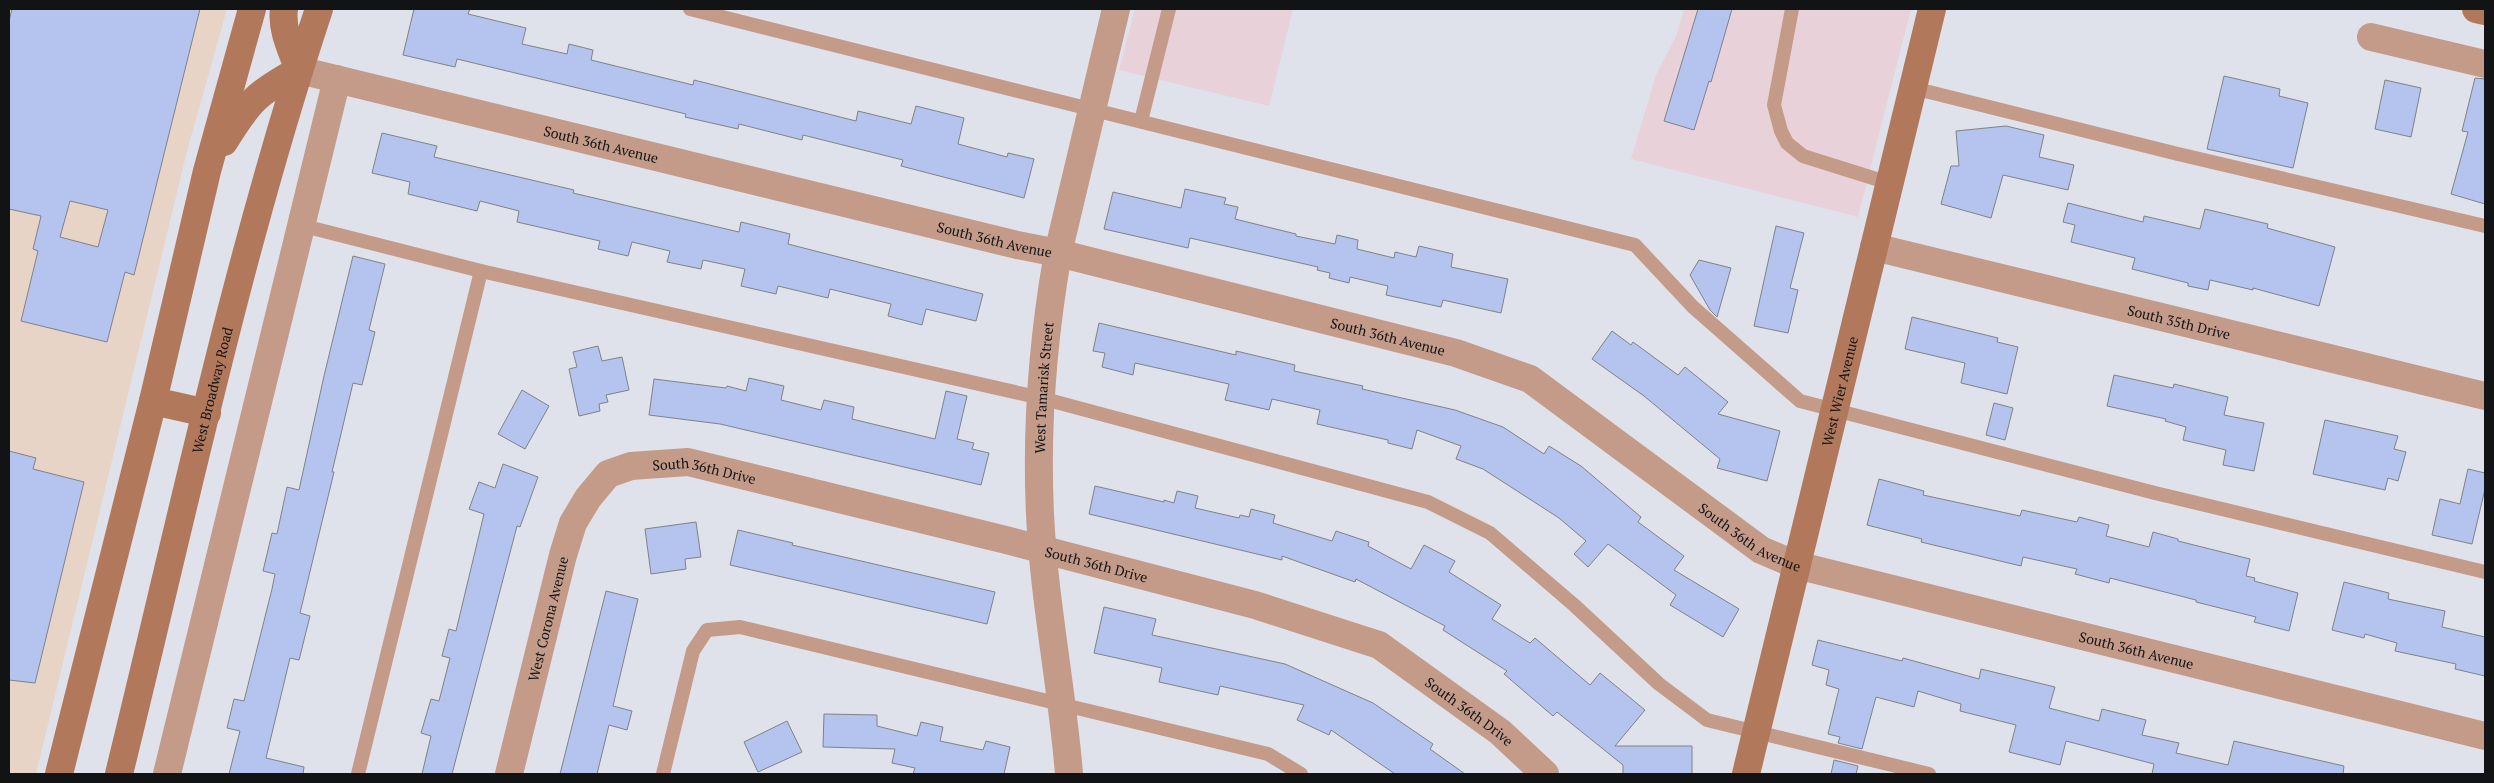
<svg xmlns="http://www.w3.org/2000/svg" width="2494" height="783" viewBox="0 0 2494 783" font-family="'PT Serif',serif">
	<style>
		.commercial { fill: #e9d1da }
		.industrial { fill: #e8d4c6 }
		.building { fill: #b5c4ee; stroke: #7f8288; fill-rule: evenodd }
		.lines { fill: none; stroke-linecap: round; stroke-linejoin: round }
		.lane { stroke: #c39b88; stroke-width: 14 }
		.street { stroke: #c39b88; stroke-width: 28 }
		.secondary { stroke: #b1785b; stroke-width: 28 }
		.labels { text-anchor: middle; dominant-baseline: central; stroke-width: 4; stroke-linejoin: round; paint-order: stroke }
		.street-label { font-size: 14px; fill: #121315; stroke: #fff }
	</style>
	<rect width="100%" height="100%" fill="#dfe2ea"/>
	<g class="commercial">
		<path d="M 1135,9 L 1293,9 L 1269,106 L 1119,70 Z"/>
		<path d="M 1684,9 L 1911,9 L 1858,217 L 1631,159 L 1656,75 L 1676,36 Z"/>
	</g>
	<path class="industrial" d="M 9,9 L 227,9 L 187,151 L 36,774 L 9,774 Z"/>
	<g class="building">
		<path d="M 12,9 L 200,9 L 134,275 L 125,272 L 107,342 L 21,321 L 38,251 L 33,249 L 41,216 L 9,209 L 9,21 ZM 70,201 L 108,210 L 98,247 L 60,237 Z"/>
		<path d="M 414,9 L 470,9 L 468,14 L 526,28 L 522,44 L 567,54 L 569,44 L 593,50 L 591,60 L 693,85 L 694,80 L 856,121 L 858,111 L 911,124 L 916,106 L 964,118 L 958,144 L 1007,157 L 1008,153 L 1034,159 L 1024,198 L 901,166 L 903,160 L 803,135 L 802,140 L 739,124 L 738,129 L 685,117 L 686,114 L 457,59 L 455,67 L 403,55 Z"/>
		<path d="M 1698,9 L 1732,9 L 1711,82 L 1709,81 L 1694,130 L 1664,121 Z"/>
		<path d="M 2224,76 L 2280,89 L 2279,96 L 2308,103 L 2293,168 L 2207,149 Z"/>
		<path d="M 2475,78 L 2485,79 L 2485,204 L 2451,194 L 2468,132 L 2462,131 Z"/>
		<path d="M 2385,80 L 2421,88 L 2411,137 L 2375,129 Z"/>
		<path d="M 2006,126 L 2044,135 L 2039,157 L 2074,165 L 2068,190 L 2003,175 L 1991,218 L 1941,204 L 1951,166 L 1959,166 L 1956,131 Z"/>
		<path d="M 382,133 L 437,146 L 434,157 L 574,190 L 573,193 L 739,232 L 741,222 L 790,234 L 788,244 L 983,294 L 976,321 L 926,309 L 922,325 L 888,316 L 891,304 L 830,289 L 828,298 L 778,286 L 776,294 L 741,286 L 745,269 L 703,260 L 701,269 L 667,262 L 670,251 L 632,242 L 628,256 L 598,249 L 600,241 L 517,222 L 519,211 L 480,201 L 477,211 L 408,194 L 410,182 L 372,173 Z"/>
		<path d="M 1185,189 L 1226,198 L 1224,204 L 1238,207 L 1235,219 L 1296,234 L 1296,236 L 1335,244 L 1337,235 L 1358,240 L 1357,249 L 1394,258 L 1395,252 L 1416,257 L 1419,246 L 1453,254 L 1451,267 L 1508,279 L 1501,313 L 1443,300 L 1441,307 L 1386,295 L 1388,286 L 1350,277 L 1349,283 L 1329,278 L 1330,273 L 1317,270 L 1318,267 L 1190,238 L 1188,248 L 1104,229 L 1113,192 L 1181,208 Z"/>
		<path d="M 2068,203 L 2143,222 L 2144,216 L 2200,229 L 2205,209 L 2268,224 L 2267,228 L 2335,247 L 2319,306 L 2253,288 L 2253,290 L 2210,280 L 2208,290 L 2188,286 L 2188,283 L 2132,269 L 2135,258 L 2071,242 L 2075,225 L 2063,222 Z"/>
		<path d="M 1776,226 L 1804,233 L 1790,288 L 1798,290 L 1788,333 L 1754,326 Z"/>
		<path d="M 353,256 L 385,264 L 369,330 L 375,332 L 362,385 L 353,383 L 332,472 L 334,472 L 300,613 L 310,616 L 299,660 L 290,658 L 266,758 L 304,767 L 303,774 L 229,774 L 240,731 L 227,728 L 234,699 L 244,701 L 272,589 L 275,574 L 263,571 L 272,533 L 277,534 L 287,487 L 299,490 L 324,376 Z"/>
		<path d="M 1699,260 L 1731,268 L 1717,317 L 1710,310 L 1690,275 Z"/>
		<path d="M 1912,317 L 1998,338 L 1997,342 L 2018,347 L 2007,394 L 1961,383 L 1965,363 L 1905,349 Z"/>
		<path d="M 1099,323 L 1236,355 L 1236,351 L 1295,365 L 1294,371 L 1363,386 L 1362,389 L 1455,410 L 1503,427 L 1544,454 L 1549,446 L 1581,466 L 1641,517 L 1638,522 L 1684,556 L 1674,570 L 1739,609 L 1723,637 L 1670,605 L 1676,595 L 1608,544 L 1588,567 L 1574,554 L 1586,541 L 1559,518 L 1483,469 L 1456,459 L 1461,446 L 1417,430 L 1412,449 L 1388,443 L 1388,440 L 1317,424 L 1320,410 L 1272,399 L 1269,410 L 1225,400 L 1229,384 L 1135,363 L 1133,375 L 1102,367 L 1105,353 L 1093,351 Z"/>
		<path d="M 1612,331 L 1631,345 L 1633,342 L 1678,375 L 1685,367 L 1728,402 L 1718,414 L 1780,431 L 1767,481 L 1717,468 L 1720,459 L 1644,396 L 1592,359 Z"/>
		<path d="M 598,346 L 602,361 L 622,357 L 629,390 L 606,395 L 608,402 L 599,404 L 600,411 L 579,416 L 569,369 L 577,367 L 573,352 Z"/>
		<path d="M 2114,375 L 2173,388 L 2174,384 L 2228,397 L 2224,415 L 2264,423 L 2254,471 L 2223,465 L 2226,450 L 2183,440 L 2186,427 L 2165,421 L 2166,419 L 2107,406 Z"/>
		<path d="M 749,378 L 784,386 L 781,400 L 821,410 L 824,400 L 854,407 L 852,419 L 935,439 L 946,391 L 967,396 L 957,439 L 974,443 L 972,449 L 989,453 L 981,485 L 720,424 L 649,415 L 654,379 L 726,388 L 727,386 L 746,391 Z"/>
		<path d="M 522,390 L 549,406 L 525,449 L 498,434 Z"/>
		<path d="M 1994,403 L 2013,408 L 2005,440 L 1986,435 Z"/>
		<path d="M 2325,420 L 2398,436 L 2394,449 L 2406,452 L 2398,481 L 2388,478 L 2385,490 L 2313,474 Z"/>
		<path d="M 9,451 L 36,458 L 33,469 L 84,482 L 35,683 L 9,680 Z"/>
		<path d="M 503,464 L 538,477 L 520,527 L 517,526 L 452,774 L 422,774 L 431,736 L 421,733 L 431,699 L 439,701 L 450,658 L 442,656 L 449,629 L 456,631 L 484,514 L 469,509 L 479,482 L 495,488 Z"/>
		<path d="M 2468,469 L 2485,473 L 2485,489 L 2472,544 L 2432,535 L 2440,499 L 2460,504 Z"/>
		<path d="M 1879,479 L 1924,491 L 1923,495 L 2020,516 L 2022,510 L 2077,522 L 2079,517 L 2109,525 L 2106,536 L 2149,547 L 2153,532 L 2178,539 L 2178,541 L 2250,559 L 2246,576 L 2255,578 L 2254,581 L 2298,593 L 2289,631 L 2254,622 L 2256,617 L 2196,602 L 2196,600 L 2110,578 L 2109,583 L 2075,574 L 2077,569 L 2023,557 L 2021,566 L 1921,542 L 1922,539 L 1867,525 Z"/>
		<path d="M 1095,486 L 1164,502 L 1164,500 L 1174,503 L 1177,491 L 1198,496 L 1195,508 L 1239,518 L 1240,515 L 1249,517 L 1251,509 L 1275,515 L 1273,523 L 1332,541 L 1336,531 L 1369,542 L 1368,546 L 1411,569 L 1424,545 L 1455,561 L 1449,572 L 1501,605 L 1492,619 L 1530,643 L 1535,638 L 1590,685 L 1600,673 L 1645,710 L 1615,746 L 1692,746 L 1692,774 L 1623,774 L 1623,765 L 1557,712 L 1553,716 L 1504,674 L 1507,671 L 1443,630 L 1445,626 L 1356,579 L 1355,582 L 1282,556 L 1282,560 L 1089,514 Z"/>
		<path d="M 696,522 L 701,557 L 685,559 L 686,569 L 651,574 L 645,529 Z"/>
		<path d="M 738,530 L 793,543 L 792,545 L 995,592 L 987,624 L 730,565 Z"/>
		<path d="M 2344,582 L 2389,593 L 2388,599 L 2445,611 L 2442,627 L 2485,637 L 2485,676 L 2455,669 L 2456,664 L 2395,651 L 2397,643 L 2365,634 L 2364,638 L 2332,630 Z"/>
		<path d="M 606,591 L 638,599 L 613,706 L 632,711 L 627,730 L 609,725 L 597,774 L 560,774 Z"/>
		<path d="M 1104,607 L 1156,619 L 1152,635 L 1285,664 L 1373,703 L 1433,744 L 1430,749 L 1465,774 L 1395,774 L 1331,730 L 1329,735 L 1297,720 L 1304,705 L 1220,686 L 1218,695 L 1159,682 L 1162,668 L 1094,653 Z"/>
		<path d="M 1818,640 L 1902,661 L 1903,658 L 1979,679 L 1981,669 L 2055,687 L 2049,708 L 2099,721 L 2102,709 L 2146,720 L 2142,735 L 2179,743 L 2176,753 L 2228,765 L 2234,741 L 2344,766 L 2343,774 L 2152,774 L 2154,764 L 2066,741 L 2060,765 L 2009,752 L 2016,725 L 1960,711 L 1961,704 L 1918,691 L 1914,707 L 1876,697 L 1862,749 L 1838,743 L 1840,737 L 1828,734 L 1839,689 L 1826,685 L 1829,670 L 1812,665 Z"/>
		<path d="M 824,714 L 877,715 L 877,726 L 917,736 L 921,722 L 943,727 L 940,741 L 983,750 L 986,741 L 1010,747 L 1004,774 L 913,774 L 915,768 L 892,763 L 895,749 L 823,747 Z"/>
		<path d="M 787,721 L 802,752 L 758,772 L 744,742 Z"/>
		<path d="M 1834,760 L 1858,766 L 1856,774 L 1831,774 Z"/>
	</g>
	<g class="lines">
		<g class="lane">
			<path d="M 690,9 L 1635,245 L 1693,307 L 1800,401 L 2155,493 L 2485,572"/>
			<path d="M 1792,9 L 1774,105 L 1781,131 L 1787,143 L 1803,156 L 1889,183"/>
			<path d="M 1913,88 L 2178,154 L 2485,226"/>
			<path d="M 1141,121 L 1169,9"/>
			<path d="M 300,225 L 481,271 L 1041,398 L 1428,502 L 1490,533 L 1574,605 L 1659,684 L 1707,720 L 1929,774"/>
			<path d="M 358,774 L 481,271"/>
			<path d="M 663,774 L 693,651 L 707,630 L 740,627 L 1268,754 L 1301,774"/>
		</g>
		<g class="street">
			<path d="M 2371,37 L 2485,64"/>
			<path id="s1" d="M 299,70 L 1017,245 L 1058,253 L 1456,353 L 1530,379 L 1761,550 L 1796,565 L 2485,736"/>
			<path id="s2" d="M 1874,247 L 2485,396"/>
			<path d="M 167,774 L 337,79"/>
			<path id="s3" d="M 509,774 L 563,555 L 573,523 L 588,498 L 608,474 L 631,466 L 688,462 L 1006,540 L 1255,605 L 1379,645 L 1500,732 L 1545,774"/>
			<path id="s4" d="M 1069,774 C 1062,687 1044,601 1040,514 C 1036,427 1043,338 1058,253 L 1116,9"/>
		</g>
		<g class="secondary">
			<path d="M 2476,9 L 2485,11"/>
			<path d="M 224,142 C 249,101 257,93 299,70 C 292,51 281,30 284,9"/>
			<path d="M 153,401 L 207,413"/>
			<path d="M 59,774 L 153,401 L 207,171 L 252,9"/>
			<path id="s5" d="M 119,774 C 182,518 236,259 319,9"/>
			<path id="s6" d="M 1746,774 L 1932,9"/>
		</g>
	</g>
	<g class="labels">
		<g class="street-label">
			<text stroke="none"><textPath href="#s1" startOffset="311">South 36th Avenue</textPath></text>
			<text stroke="none"><textPath href="#s1" startOffset="716">South 36th Avenue</textPath></text>
			<text stroke="none"><textPath href="#s2" startOffset="314">South 35th Drive</textPath></text>
			<text stroke="none"><textPath href="#s1" startOffset="1121">South 36th Avenue</textPath></text>
			<text stroke="none"><textPath href="#s4" startOffset="388">West Tamarisk Street</textPath></text>
			<text stroke="none"><textPath href="#s5" startOffset="395">West Broadway Road</textPath></text>
			<text stroke="none"><textPath href="#s6" startOffset="394">West Wier Avenue</textPath></text>
			<text stroke="none"><textPath href="#s3" startOffset="418">South 36th Drive</textPath></text>
			<text stroke="none"><textPath href="#s1" startOffset="1541">South 36th Avenue</textPath></text>
			<text stroke="none"><textPath href="#s3" startOffset="822">South 36th Drive</textPath></text>
			<text stroke="none"><textPath href="#s3" startOffset="160">West Corona Avenue</textPath></text>
			<text stroke="none"><textPath href="#s1" startOffset="1946">South 36th Avenue</textPath></text>
			<text stroke="none"><textPath href="#s3" startOffset="1228">South 36th Drive</textPath></text>
		</g>
	</g>
	<rect width="2494" height="783" fill="none" stroke="#121315" stroke-width="20"/>
</svg>
